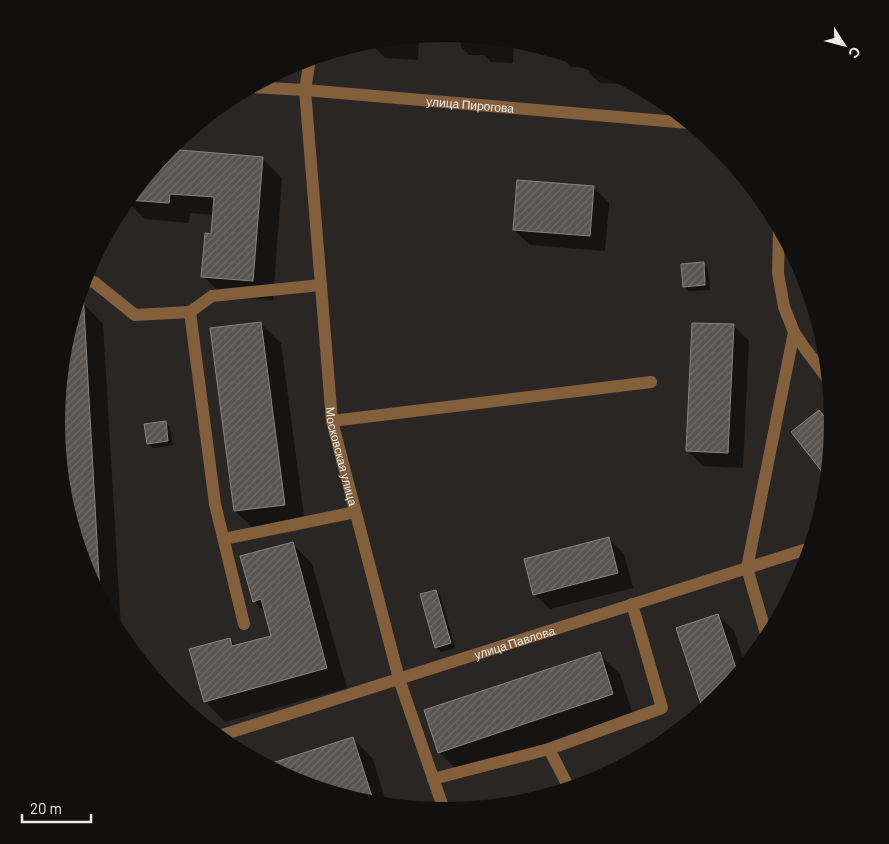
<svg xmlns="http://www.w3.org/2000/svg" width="889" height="844" viewBox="0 0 889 844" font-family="Barlow,sans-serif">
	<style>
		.shadow { fill: #0007 }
		.building { fill: url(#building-hatch); stroke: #878380 }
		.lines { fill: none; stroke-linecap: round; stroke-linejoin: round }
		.minor { stroke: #835f3c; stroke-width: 12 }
		.labels { text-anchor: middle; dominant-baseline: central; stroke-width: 5; stroke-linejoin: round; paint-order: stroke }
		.street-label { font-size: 12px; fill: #efedeb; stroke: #11100f }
	</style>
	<defs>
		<pattern id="building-hatch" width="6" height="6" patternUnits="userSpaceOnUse" patternTransform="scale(1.25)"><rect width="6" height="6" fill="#585451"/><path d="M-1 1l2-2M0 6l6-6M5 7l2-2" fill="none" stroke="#706d6a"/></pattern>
	</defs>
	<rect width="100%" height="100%" fill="#292624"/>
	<g class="shadow">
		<path d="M 461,35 L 514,41 L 513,63 L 491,62 L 484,55 L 469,55 L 461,47 Z"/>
		<path d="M 419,36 L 418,60 L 385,58 L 375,48 L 376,41 Z"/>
		<path d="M 561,53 L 593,63 L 622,79 L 622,84 L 600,83 L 589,73 L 589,68 L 571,67 L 561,56 Z"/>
		<path d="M 167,151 L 262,158 L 282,178 L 273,300 L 223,296 L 203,276 L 212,235 L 214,215 L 190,213 L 189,223 L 145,219 L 126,201 Z"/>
		<path d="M 593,187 L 609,203 L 605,251 L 530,245 L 514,230 Z"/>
		<path d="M 703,264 L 708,269 L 710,290 L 689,291 L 684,286 Z"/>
		<path d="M 83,303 L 103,324 L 121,628 L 116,628 L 86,570 L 64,497 L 56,422 L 64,346 L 77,304 Z"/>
		<path d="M 260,323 L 281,343 L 305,524 L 256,531 L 235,511 Z"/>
		<path d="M 733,325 L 749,341 L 743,468 L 703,466 L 688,451 Z"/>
		<path d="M 819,411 L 832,426 L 827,475 L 822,470 Z"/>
		<path d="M 165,422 L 170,427 L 173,445 L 153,448 L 148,443 Z"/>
		<path d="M 608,538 L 624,554 L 633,588 L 550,609 L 534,594 Z"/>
		<path d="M 292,543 L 312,564 L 347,688 L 225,722 L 205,701 L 229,639 L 237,646 L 272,637 L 266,613 L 254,601 Z"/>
		<path d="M 436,591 L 441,596 L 455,648 L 441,652 L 436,647 Z"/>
		<path d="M 718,615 L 734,631 L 745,665 L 719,697 Z"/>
		<path d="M 599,654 L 620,674 L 633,715 L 459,772 L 439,752 Z"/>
		<path d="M 352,738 L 373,759 L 387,805 L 368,803 Z"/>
	</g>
	<g class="building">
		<path d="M 168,149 L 263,157 L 253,281 L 201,277 L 205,233 L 211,234 L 214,197 L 170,194 L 169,203 L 127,200 Z"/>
		<path d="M 517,180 L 594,186 L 590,236 L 513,230 Z"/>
		<path d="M 704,262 L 705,285 L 683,287 L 681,264 Z"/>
		<path d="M 81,291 L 83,291 L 100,594 L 99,595 L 86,570 L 64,497 L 56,422 L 64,346 Z"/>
		<path d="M 261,322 L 285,505 L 234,511 L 210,328 Z"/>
		<path d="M 692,323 L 734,324 L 728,453 L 686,451 Z"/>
		<path d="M 819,410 L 832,426 L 827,478 L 791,432 Z"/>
		<path d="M 166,421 L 168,441 L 147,444 L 144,424 Z"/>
		<path d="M 609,537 L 618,573 L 533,595 L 524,559 Z"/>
		<path d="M 293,542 L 327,668 L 204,702 L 189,649 L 230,638 L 232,646 L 271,636 L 261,599 L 253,602 L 240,556 Z"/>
		<path d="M 436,590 L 451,643 L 435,648 L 420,594 Z"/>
		<path d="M 718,614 L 738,674 L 719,697 L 703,710 L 676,628 Z"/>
		<path d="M 600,652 L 613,694 L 438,753 L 424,710 Z"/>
		<path d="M 353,737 L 374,803 L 368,803 L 296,781 L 266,765 Z"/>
	</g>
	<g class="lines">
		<g class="minor">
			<path id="s1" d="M 310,59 L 305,90 L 332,421 L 399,679 L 444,810"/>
			<path id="s2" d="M 251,87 L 305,90 L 689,123"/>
			<path d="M 779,228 L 778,273 L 784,307 L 794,332 L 806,350 L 828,379"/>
			<path d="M 84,281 L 94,282 L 135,315 L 190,312 L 215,504 L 244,624"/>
			<path d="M 190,312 L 212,296 L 321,285"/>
			<path d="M 332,421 L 651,382"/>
			<path d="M 224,539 L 355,512"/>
			<path d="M 767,637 L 747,568 L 794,332"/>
			<path id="s3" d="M 219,736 L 810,548"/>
			<path d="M 549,749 L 662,708 L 632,604"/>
			<path d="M 433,779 L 549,749 L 569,788"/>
		</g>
	</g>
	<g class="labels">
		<g class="street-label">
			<text stroke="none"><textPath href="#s2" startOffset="220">улица Пирогова</textPath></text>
			<text stroke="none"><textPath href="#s1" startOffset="400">Московская улица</textPath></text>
			<text stroke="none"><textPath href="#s3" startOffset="310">улица Павлова</textPath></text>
		</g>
	</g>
	<path d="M0 0H889V844H0ZM444 42H445A379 379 0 0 1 824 421V423A379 379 0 0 1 445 802H444A379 379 0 0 1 65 423V421A379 379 0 0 1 444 42Z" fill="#11100f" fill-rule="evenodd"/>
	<g transform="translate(844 45) rotate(126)" stroke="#11100f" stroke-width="4" paint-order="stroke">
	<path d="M0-4L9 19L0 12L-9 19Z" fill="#efedeb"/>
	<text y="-8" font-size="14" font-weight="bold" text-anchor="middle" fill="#efedeb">С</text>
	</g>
	<path d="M22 814v8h69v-8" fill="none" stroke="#efedeb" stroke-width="2.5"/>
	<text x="30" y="814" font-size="15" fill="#efedeb" stroke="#11100f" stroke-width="4" paint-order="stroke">20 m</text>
</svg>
